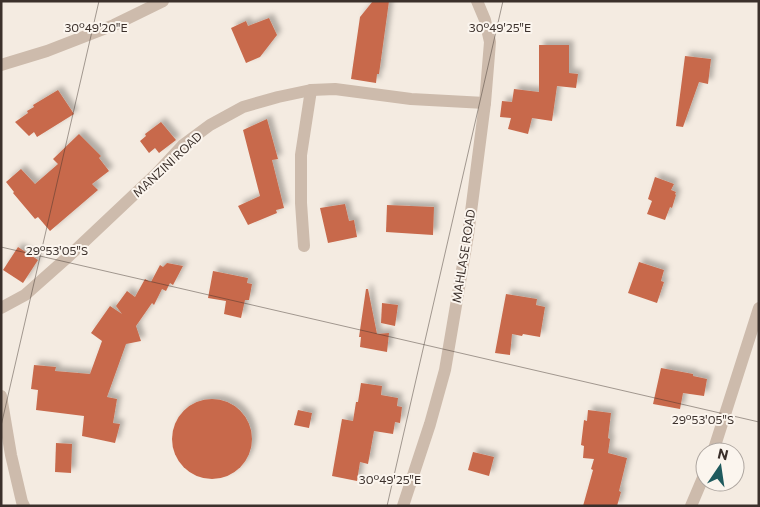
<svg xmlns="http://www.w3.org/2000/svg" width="760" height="507" viewBox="0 0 760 507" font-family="Commissioner,sans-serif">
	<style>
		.building { fill: #c8694b; filter: url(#shadow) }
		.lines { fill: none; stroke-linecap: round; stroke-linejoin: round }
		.minor { stroke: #cdbbac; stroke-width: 12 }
		.tertiary { stroke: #cdbbac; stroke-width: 12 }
		.ticks { fill: none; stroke: #3b302b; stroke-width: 1; stroke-opacity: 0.45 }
		.labels { text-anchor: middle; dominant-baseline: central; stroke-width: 4; stroke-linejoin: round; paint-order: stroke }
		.street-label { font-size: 12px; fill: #3b302b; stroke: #fbf5ee }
		.ticks-label { font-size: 12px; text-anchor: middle; fill: #3b302b; stroke: #fbf5ee; stroke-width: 4; stroke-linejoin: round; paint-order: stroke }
	</style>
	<defs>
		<filter id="shadow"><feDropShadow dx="4.5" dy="-4.5" stdDeviation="2.5" flood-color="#0004"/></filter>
	</defs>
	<rect width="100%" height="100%" fill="#f4ebe1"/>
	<g class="building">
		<path d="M 373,1 L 389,1 L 379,74 L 377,74 L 376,83 L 351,79 L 360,17 Z"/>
		<path d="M 269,18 L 277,35 L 260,57 L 246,63 L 231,28 L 246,21 L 248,26 Z"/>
		<path d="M 539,45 L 569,45 L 569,73 L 578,74 L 576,88 L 557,86 L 552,121 L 532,118 L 528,134 L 508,129 L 511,118 L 500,117 L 502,101 L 512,102 L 514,89 L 539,92 Z"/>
		<path d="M 685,56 L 711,59 L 708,84 L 699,82 L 683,127 L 676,126 Z"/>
		<path d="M 58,90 L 74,114 L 37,137 L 34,132 L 29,136 L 15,122 L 28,113 L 27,111 L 34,107 L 33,105 Z"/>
		<path d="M 267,119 L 278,159 L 272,160 L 284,208 L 276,210 L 277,213 L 248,225 L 238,206 L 260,196 L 243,130 Z"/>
		<path d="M 161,122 L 176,140 L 159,153 L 155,148 L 149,153 L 140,141 L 146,136 L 145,134 Z"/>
		<path d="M 79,134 L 101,156 L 99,158 L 109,171 L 92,184 L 98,190 L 50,231 L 38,217 L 35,219 L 13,193 L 14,192 L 6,182 L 21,169 L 35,184 L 58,164 L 53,159 Z"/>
		<path d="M 655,177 L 674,184 L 671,190 L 676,192 L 675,194 L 676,195 L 672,208 L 670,207 L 665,220 L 647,214 L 652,201 L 648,199 Z"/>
		<path d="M 345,204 L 349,221 L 354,220 L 357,237 L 328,243 L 320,208 Z"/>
		<path d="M 387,205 L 434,207 L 433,235 L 386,232 Z"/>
		<path d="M 18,247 L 38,260 L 23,283 L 3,270 Z"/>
		<path d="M 639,262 L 664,270 L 661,281 L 664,282 L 657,303 L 628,293 Z"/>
		<path d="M 167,263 L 183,266 L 173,285 L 170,283 L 166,291 L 162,289 L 154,305 L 152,303 L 136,326 L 141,341 L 126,344 L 107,397 L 117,399 L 113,423 L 120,424 L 115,443 L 82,436 L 84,416 L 36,410 L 38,390 L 31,389 L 34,365 L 56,367 L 55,371 L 90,374 L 102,341 L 91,333 L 110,306 L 122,314 L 116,306 L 127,291 L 135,297 L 145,279 L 151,282 L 160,265 L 163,267 Z"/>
		<path d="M 213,271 L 248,278 L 247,283 L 252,284 L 249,300 L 245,300 L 241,318 L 224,314 L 226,301 L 208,298 Z"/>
		<path d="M 366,289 L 368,289 L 377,334 L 389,333 L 387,352 L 360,347 L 361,337 L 359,337 Z"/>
		<path d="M 506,294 L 537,299 L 536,305 L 545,307 L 540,337 L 523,334 L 522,336 L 512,334 L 510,355 L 495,353 Z"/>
		<path d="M 382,303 L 398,305 L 395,326 L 381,323 Z"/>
		<path d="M 661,368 L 693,374 L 693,376 L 707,379 L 704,396 L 683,393 L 680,409 L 653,404 Z"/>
		<path d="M 361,383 L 382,386 L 381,395 L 398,398 L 397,406 L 402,407 L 400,423 L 395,422 L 393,434 L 374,431 L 368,464 L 360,462 L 357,481 L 332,476 L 342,419 L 353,421 L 356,402 L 358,402 Z"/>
		<circle cx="212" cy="439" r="40"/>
		<path d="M 298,410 L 312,413 L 309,428 L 294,425 Z"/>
		<path d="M 588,410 L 611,413 L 608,438 L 610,439 L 608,453 L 627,458 L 619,491 L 621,492 L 617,506 L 583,506 L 593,470 L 591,469 L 594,459 L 583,458 L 584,446 L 581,445 L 584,420 L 587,421 Z"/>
		<path d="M 56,443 L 72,444 L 71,473 L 55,472 Z"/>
		<path d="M 473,452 L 494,457 L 489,476 L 468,470 Z"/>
	</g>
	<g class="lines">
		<g class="minor">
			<path d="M 304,246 L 301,203 L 301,155 L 311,90"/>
			<path d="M 1,308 L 25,295 L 69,256 L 157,173 L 183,145 L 210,125 L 243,107 L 278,97 L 311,90 L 335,89 L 411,99 L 485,103"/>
			<path d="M 1,396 L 11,455 L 22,502 L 24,506"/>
			<path d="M 713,452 L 759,308"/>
			<path d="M 403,506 L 430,424 L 445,370 L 468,235 L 485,103 L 490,42 L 485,20 L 477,1"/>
			<path d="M 691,506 L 705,473"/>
		</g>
		<path class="tertiary" d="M 1,65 L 47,51 L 114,25 L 163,1"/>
	</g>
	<path class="ticks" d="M 1,247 L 759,422M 1,426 L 99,1M 387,506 L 503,1"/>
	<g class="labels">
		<g class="street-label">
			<text transform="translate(167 164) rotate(-43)">MANZINI ROAD</text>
			<text transform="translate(463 256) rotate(-81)">MAHLASE ROAD</text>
		</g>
	</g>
	<g class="ticks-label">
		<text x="96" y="32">30°49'20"E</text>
		<text x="500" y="32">30°49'25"E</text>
		<text x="57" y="255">29°53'05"S</text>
		<text x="703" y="424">29°53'05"S</text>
		<text x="390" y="484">30°49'25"E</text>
	</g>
	<rect width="760" height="507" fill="none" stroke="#3b302b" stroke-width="5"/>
	<g transform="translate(720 467) rotate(13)"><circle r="24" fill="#fbf5ee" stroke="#aea6a0"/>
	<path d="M0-4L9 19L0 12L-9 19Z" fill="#1f5a5e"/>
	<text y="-8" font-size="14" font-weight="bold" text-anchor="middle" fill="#3b302b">N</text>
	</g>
</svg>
